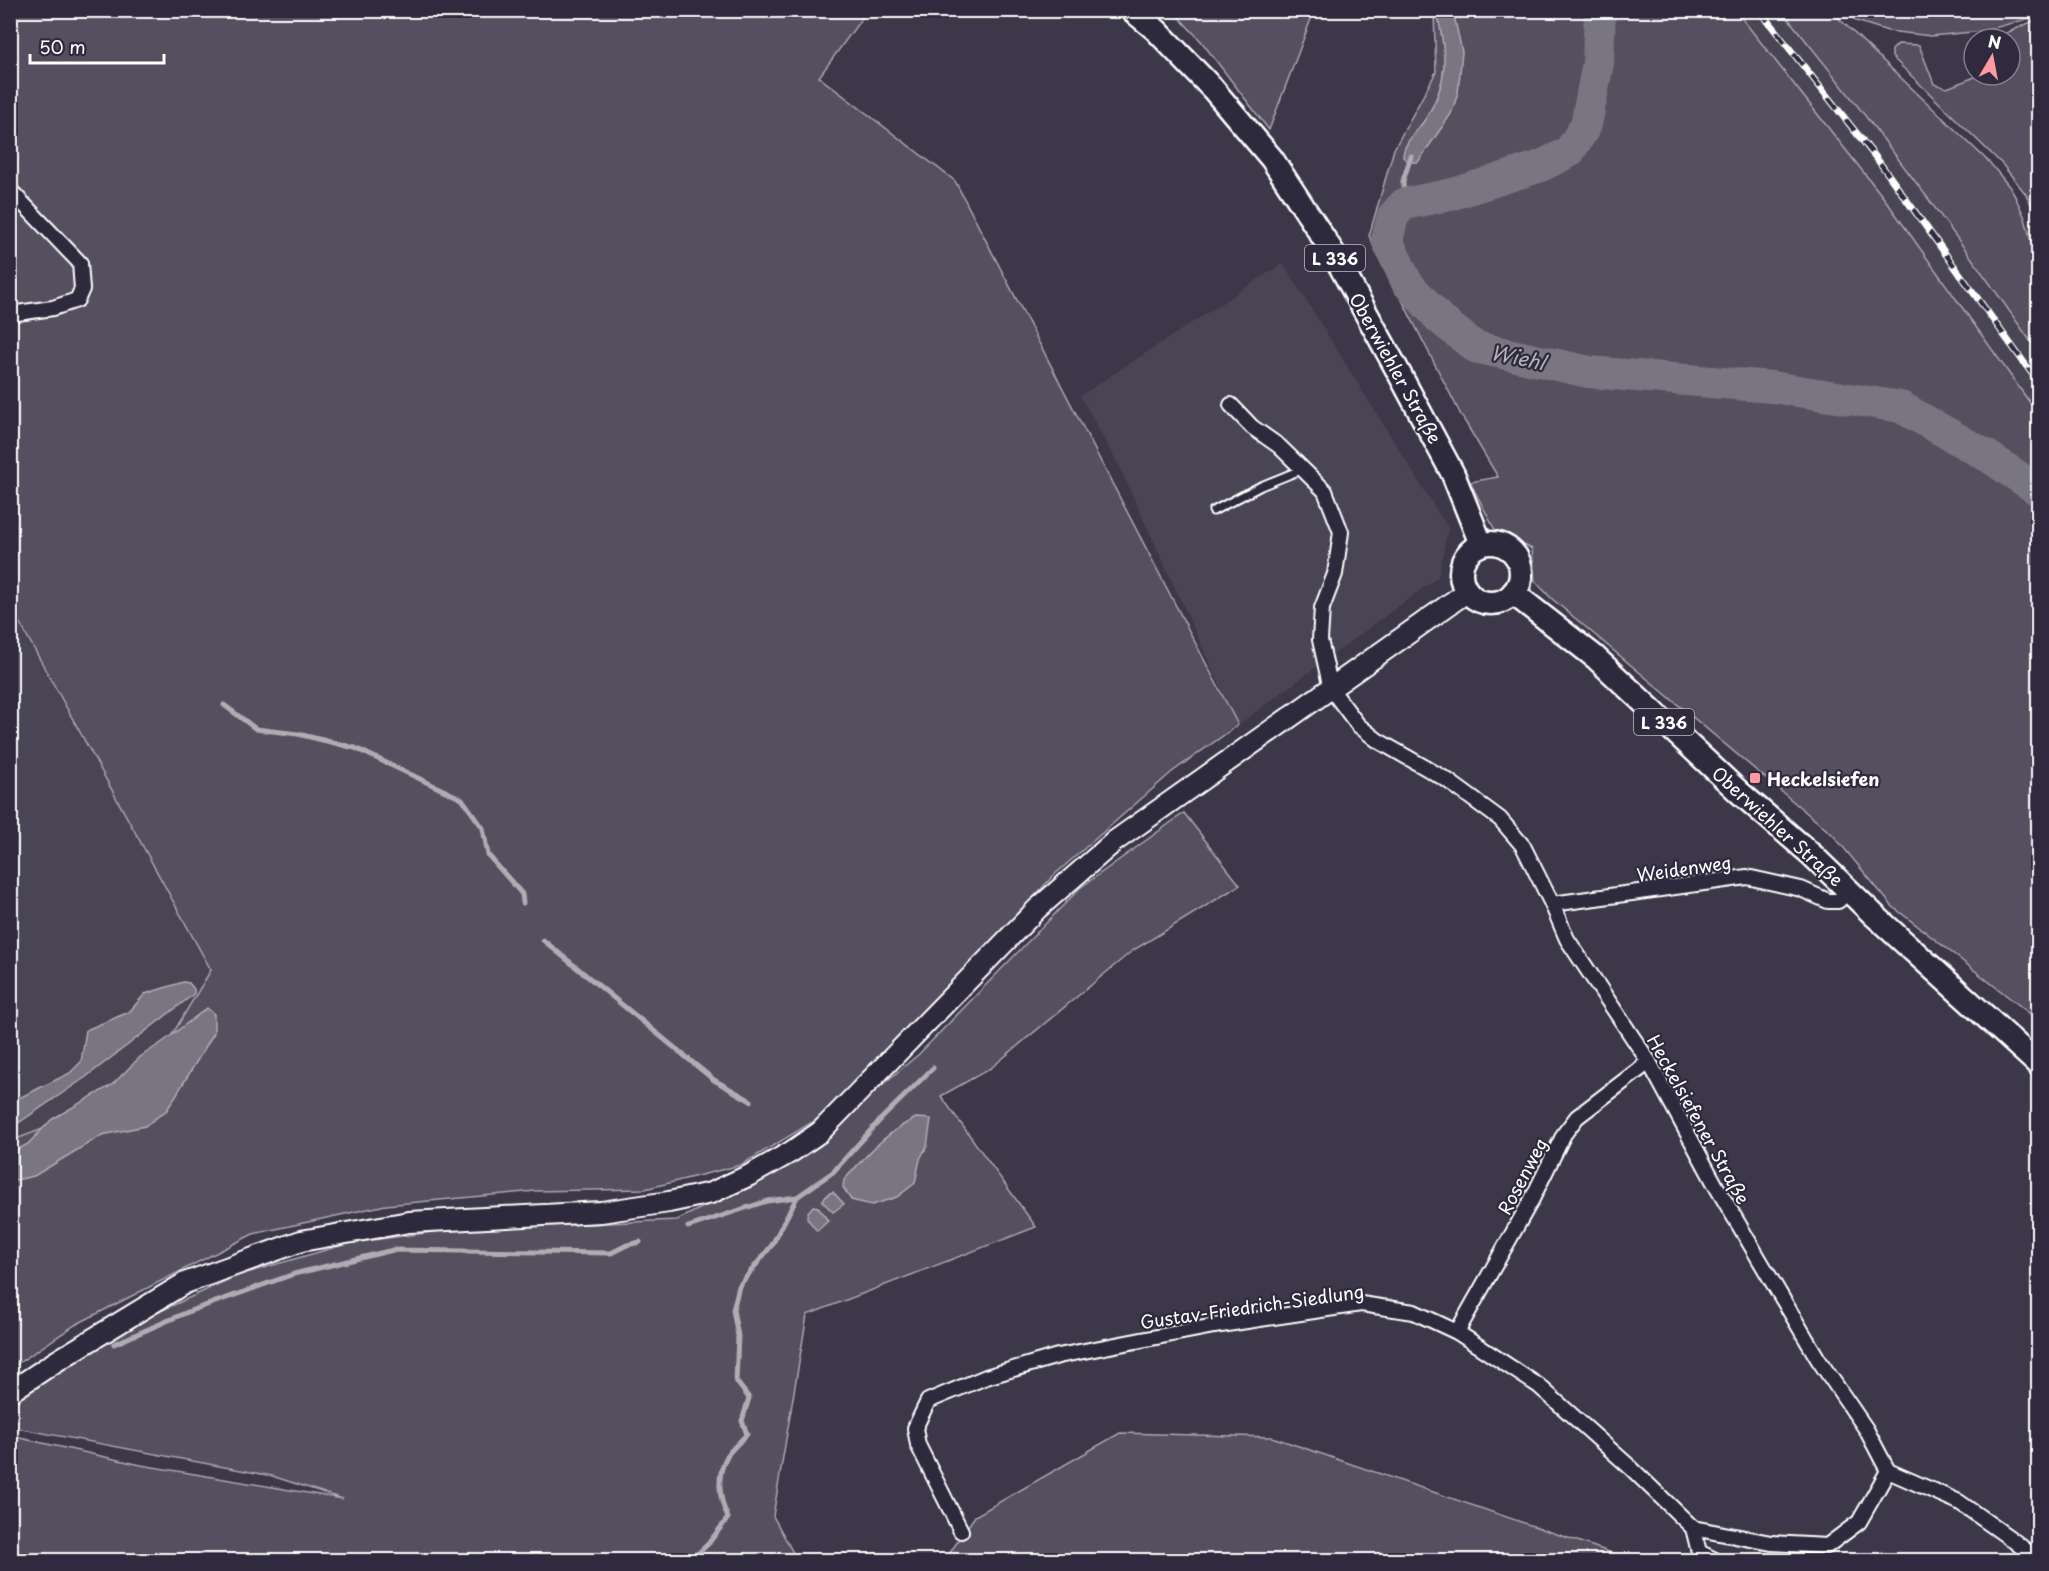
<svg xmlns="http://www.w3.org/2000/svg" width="2049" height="1571" viewBox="0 0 2049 1571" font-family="'Playpen Sans',sans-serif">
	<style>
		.built { fill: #494455 }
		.green { fill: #555060; stroke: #aaa8b0; stroke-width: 1.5 }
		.water { fill: #797682; stroke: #afadb4; stroke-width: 1.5 }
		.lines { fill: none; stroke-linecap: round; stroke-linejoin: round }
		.stream { stroke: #afadb4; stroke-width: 5 }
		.river { stroke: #797682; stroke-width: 32 }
		.service-casing { stroke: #fff; stroke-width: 11 }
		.minor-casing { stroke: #fff; stroke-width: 18 }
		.secondary-casing { stroke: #fff; stroke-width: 24 }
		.primary-casing { stroke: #fff; stroke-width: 27 }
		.service { stroke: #2f2a3d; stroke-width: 7 }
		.minor { stroke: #2f2a3d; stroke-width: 14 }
		.secondary { stroke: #2f2a3d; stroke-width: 20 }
		.primary { stroke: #2f2a3d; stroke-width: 22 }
		.rail-casing { stroke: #fff; stroke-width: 7 }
		.rail { stroke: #2f2a3d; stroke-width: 4.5; stroke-dasharray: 14; stroke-linecap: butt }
		.poi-dot { fill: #ff9aa2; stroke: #2f2a3d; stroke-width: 2 }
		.labels { text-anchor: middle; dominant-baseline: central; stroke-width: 4.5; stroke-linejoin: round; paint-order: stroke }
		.shield { fill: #2f2a3d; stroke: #c1bfc5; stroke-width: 1.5 }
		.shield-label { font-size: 16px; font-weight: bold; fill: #fff }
		.street-label { font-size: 18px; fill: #fff; stroke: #2f2a3d }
		.poi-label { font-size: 18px; font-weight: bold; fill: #fff; stroke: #2f2a3d; text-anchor: start }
		.water-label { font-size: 20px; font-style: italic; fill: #b5b4ba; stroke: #2f2a3d }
	</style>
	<rect width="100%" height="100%" fill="#3c3749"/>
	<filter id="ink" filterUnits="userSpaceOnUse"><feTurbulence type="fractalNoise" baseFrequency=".0167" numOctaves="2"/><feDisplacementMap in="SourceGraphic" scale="12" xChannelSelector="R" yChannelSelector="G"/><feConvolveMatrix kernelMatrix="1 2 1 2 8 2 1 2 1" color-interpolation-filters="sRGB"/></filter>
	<g filter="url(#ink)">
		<g class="built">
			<path d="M 1736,11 L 1782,11 L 1841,83 L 1910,175 L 2038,352 L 2038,414 L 1887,202 Z"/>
			<path d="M 1283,263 L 1448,528 L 1438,577 L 1238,725 L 1119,466 L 1080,396 Z"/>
			<path d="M 10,608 L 211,970 L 137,1093 L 11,1141 Z"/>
		</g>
		<g class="green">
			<path d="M 2038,10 L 2038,16 L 1983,31 L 1931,36 L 1888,31 L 1856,21 L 1845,11 Z"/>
			<path d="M 10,11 L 867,11 L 819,77 L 955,181 L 1238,725 L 1172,772 L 1054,875 L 844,1103 L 741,1165 L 645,1189 L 535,1191 L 386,1205 L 253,1234 L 75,1325 L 11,1368 L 11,1141 L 137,1093 L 211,970 L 11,607 Z"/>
			<path d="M 1173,11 L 1314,11 L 1269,130 L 1201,41 Z"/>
			<path d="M 1432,11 L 1736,11 L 1887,202 L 2038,414 L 2038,1020 L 1892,906 L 1833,835 L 1551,598 L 1535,581 L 1532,549 L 1495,530 L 1470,482 L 1498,477 L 1461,415 L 1369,236 L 1394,149 L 1436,72 L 1434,13 Z"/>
			<path d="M 1782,11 L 1831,11 L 1990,163 L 2012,190 L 2025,218 L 2038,268 L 2038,352 C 1957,235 1872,121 1782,11 Z"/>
			<path d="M 2038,19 L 2038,217 L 2025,193 L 2002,164 L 1892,57 L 1892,50 L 1898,44 L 1919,45 L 1934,84 L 1947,88 L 1980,75 L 2010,75 L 2010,39 L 1995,38 Z"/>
			<path d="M 1184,813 L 1240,885 L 1132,951 L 991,1068 L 941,1096 L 1036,1227 L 807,1315 L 773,1516 L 797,1560 L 11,1560 L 11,1436 L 141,1465 L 343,1499 L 272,1476 L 11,1427 L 11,1403 L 135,1323 L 236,1276 L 350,1243 L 448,1230 L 677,1220 L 783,1168 L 919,1054 L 1080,888 Z"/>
			<path d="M 1120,1433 L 1272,1437 L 1621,1556 L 1644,1560 L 945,1560 L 975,1516 Z"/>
		</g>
		<g class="water">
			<path d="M 1437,11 L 1453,11 L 1462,52 L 1458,93 L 1451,114 L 1418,162 L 1409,162 L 1403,157 C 1403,142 1419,130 1426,118 C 1451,78 1445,53 1437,11 Z"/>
			<path d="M 183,982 L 189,983 L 194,989 L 194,994 L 86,1077 L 11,1128 L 11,1102 L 70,1073 L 81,1062 L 86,1030 L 129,1012 L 145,994 Z"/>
			<path d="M 207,1008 L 214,1014 L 214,1033 L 167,1110 L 145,1126 L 102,1135 L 34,1176 L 11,1181 L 11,1153 L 28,1144 L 52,1119 L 112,1085 L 140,1057 L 164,1041 Z"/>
			<path d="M 916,1118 L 931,1119 L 927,1146 L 920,1159 L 915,1183 L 897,1197 L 872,1205 L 851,1200 L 843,1187 L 844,1180 C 867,1155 886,1132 916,1118 Z"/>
			<path d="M 833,1192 L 844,1204 L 833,1212 L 822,1201 L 828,1194 Z"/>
			<path d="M 813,1206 L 818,1207 L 828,1221 L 817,1231 L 807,1218 L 808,1212 Z"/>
		</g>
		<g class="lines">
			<g class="stream">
				<path d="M 1404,204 L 1403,181 L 1411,156"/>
				<path d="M 224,705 L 256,729 L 298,734 L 355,748 L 462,799 L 483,828 L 488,855 L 522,894 L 523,903"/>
				<path d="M 543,940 L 714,1080 L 751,1101"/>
				<path d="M 688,1227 L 767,1201 L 797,1197"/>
				<path d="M 114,1344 L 190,1311 L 294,1274 L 393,1250 L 611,1253 L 627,1245 L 640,1242"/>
				<path d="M 691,1560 L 708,1544 L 728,1518 C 719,1499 716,1475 727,1456 C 732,1448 741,1441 747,1434 L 742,1421 L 749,1398 L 736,1381 L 738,1336 L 733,1310 L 739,1286 L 772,1245 L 797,1197 L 833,1172 L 881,1119 L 933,1068"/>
			</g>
			<path class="river" d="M 1600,10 L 1598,63 L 1586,125 L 1569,152 L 1541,166 L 1453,194 L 1404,204 L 1393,216 L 1387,240 L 1407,283 L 1440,319 L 1475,347 L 1589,372 L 1772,387 L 1901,407 L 1989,457 L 2038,490"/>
			<defs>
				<path id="service" d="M 1213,511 L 1261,486 L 1303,469"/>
				<g id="minor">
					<path d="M 10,190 L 80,263 L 82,289 L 77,300 L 53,308 L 10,314"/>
					<path d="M 1231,405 L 1252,427 L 1279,446 L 1325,491 L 1341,532 L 1335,574 L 1322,608 L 1320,640 L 1331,689 L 1358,725 L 1377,740 L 1447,780 L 1500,819 L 1523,846 L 1552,904 L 1567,939 L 1649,1062 L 1716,1186 L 1818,1359 L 1866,1429 L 1888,1471 L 1959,1502 L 2014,1541 L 2038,1560"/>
					<path d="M 1552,904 L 1747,877 L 1801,889 L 1828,901 L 1838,901 L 1849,891"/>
					<path d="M 1457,1332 L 1532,1199 L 1564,1134 L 1577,1117 L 1649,1062"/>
					<path d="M 1693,1528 L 1699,1552 L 1715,1560"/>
					<path d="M 961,1531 L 918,1445 L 915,1428 L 928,1401 L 986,1377 L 1058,1356 L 1214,1326 L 1361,1304 L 1414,1312 L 1457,1332 L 1539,1386 L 1631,1468 L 1693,1528 L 1771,1543 L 1827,1546 L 1859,1522 L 1888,1471"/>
				</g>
				<path id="secondary" d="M 10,1392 L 55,1362 L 185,1283 L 301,1241 L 409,1222 L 601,1212 L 669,1202 L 711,1193 L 750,1175 L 791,1152 L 820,1132 L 1037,909 L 1115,841 L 1468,591"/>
				<g id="primary">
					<path d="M 1132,10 L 1156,30 L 1213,89 L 1272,159 L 1332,251 L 1399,373 L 1453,474 L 1481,544"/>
					<circle cx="1491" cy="573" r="30"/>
					<path d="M 1513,593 L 1595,657 L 1739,792 L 1812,855 L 1874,915 L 2038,1064"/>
				</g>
			</defs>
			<use href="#service" class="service-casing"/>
			<use href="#minor" class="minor-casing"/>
			<use href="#secondary" class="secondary-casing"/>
			<use href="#primary" class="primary-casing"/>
			<use href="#service" class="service"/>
			<use href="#minor" class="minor"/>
			<use href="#secondary" class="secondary"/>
			<use href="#primary" class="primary"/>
			<defs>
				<path id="rail" d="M 1759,10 L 1877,159 L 2038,382"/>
			</defs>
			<use href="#rail" class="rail-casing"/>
			<use href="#rail" class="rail"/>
		</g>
	</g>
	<rect class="poi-dot" x="1749" y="772" width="12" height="12" rx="3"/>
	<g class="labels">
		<g class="shield">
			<rect x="1305" y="245" width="60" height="26" rx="4.5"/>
			<rect x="1634" y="709" width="60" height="26" rx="4.5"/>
		</g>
		<g class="shield-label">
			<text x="1335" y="258">L 336</text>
			<text x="1664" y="722">L 336</text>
		</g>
		<g class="street-label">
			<text transform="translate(1396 368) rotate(61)">Oberwiehler Straße</text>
			<text transform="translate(1778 826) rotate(42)">Oberwiehler Straße</text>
			<text transform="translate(1684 868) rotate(-8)">Weidenweg</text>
			<text transform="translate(1699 1119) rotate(61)">Heckelsiefener Straße</text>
			<text transform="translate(1522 1176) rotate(-62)">Rosenweg</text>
			<text transform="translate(1252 1306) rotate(-8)">Gustav-Friedrich-Siedlung</text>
		</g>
		<g class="poi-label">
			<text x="1767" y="778">Heckelsiefen</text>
		</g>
		<g class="water-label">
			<text transform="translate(1518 357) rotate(12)">Wiehl</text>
		</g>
	</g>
	<rect width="2049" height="1571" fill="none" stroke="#2f2a3d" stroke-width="36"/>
	<rect x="18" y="18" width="2013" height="1535" fill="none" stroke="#fff" stroke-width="2" filter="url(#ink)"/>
	<g transform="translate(1992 57) rotate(10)"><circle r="28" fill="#2f2a3d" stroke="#827f8b" stroke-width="1.5"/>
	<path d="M0-4.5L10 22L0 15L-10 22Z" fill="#ff9aa2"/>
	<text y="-9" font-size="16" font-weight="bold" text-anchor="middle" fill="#ffffff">N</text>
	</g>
	<path d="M30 54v9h134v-9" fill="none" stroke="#ffffff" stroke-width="3"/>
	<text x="39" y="54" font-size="18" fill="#ffffff" stroke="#2f2a3d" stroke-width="4.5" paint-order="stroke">50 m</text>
</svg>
